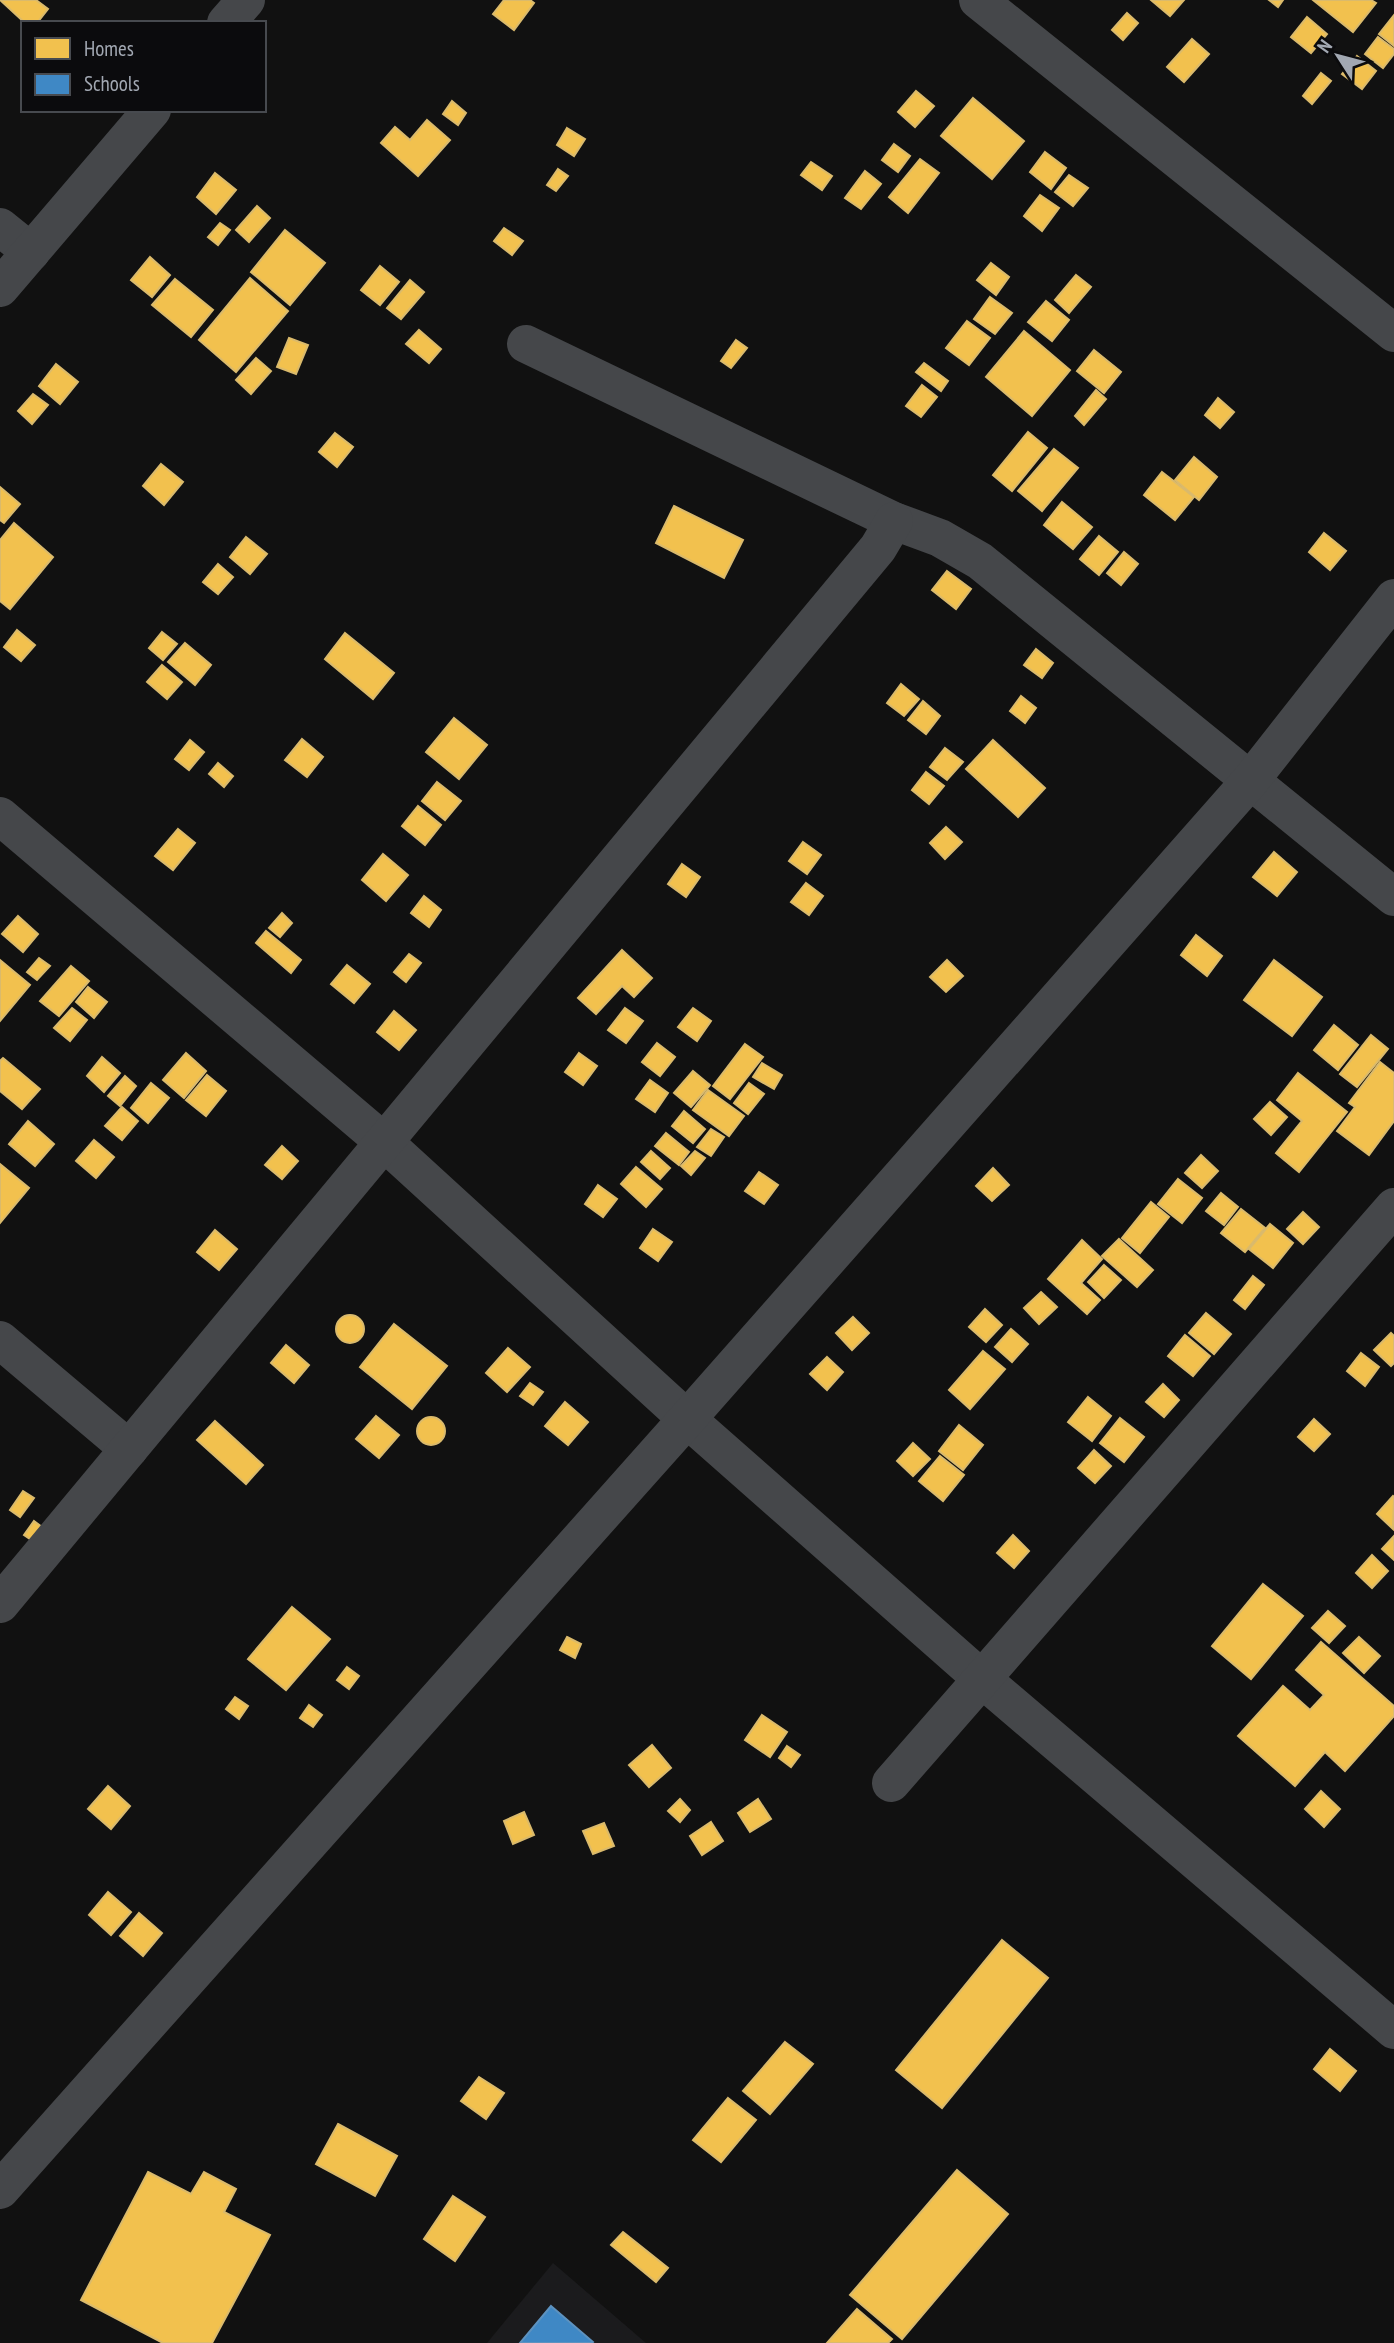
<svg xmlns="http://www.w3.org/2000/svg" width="1394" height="2343" viewBox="0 0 1394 2343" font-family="'PT Sans Narrow',sans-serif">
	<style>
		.built { fill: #1b1b1d }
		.homes { fill: #f2c14e; stroke: #daba6c; stroke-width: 2 }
		.schools { fill: #3f88c5; stroke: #5d92bf; stroke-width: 2 }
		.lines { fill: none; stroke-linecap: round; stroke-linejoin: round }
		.minor { stroke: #45474a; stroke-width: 38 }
	</style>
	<rect width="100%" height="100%" fill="#111"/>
	<path class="built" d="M 553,2263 L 646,2343 L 487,2343 Z"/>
	<g class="homes">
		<path d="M 0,0 L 36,0 L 48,9 L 37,23 L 25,23 Z"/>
		<path d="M 504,0 L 530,0 L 534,3 L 514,30 L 493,14 Z"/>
		<path d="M 1151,0 L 1184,0 L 1170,16 Z"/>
		<path d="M 1269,0 L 1283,0 L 1278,7 Z"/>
		<path d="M 1313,0 L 1371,0 L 1376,3 L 1353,32 Z"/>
		<path d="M 1127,13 L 1138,23 L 1123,40 L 1112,30 Z"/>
		<path d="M 1394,15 L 1394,46 L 1379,34 Z"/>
		<path d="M 1307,17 L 1327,34 L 1311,53 L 1291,37 Z"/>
		<path d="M 1378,37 L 1394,49 L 1394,54 L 1383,68 L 1365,54 Z"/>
		<path d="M 1192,39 L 1209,54 L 1184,82 L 1167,67 Z"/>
		<path d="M 1357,56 L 1376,71 L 1362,89 L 1342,74 Z"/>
		<path d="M 1321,73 L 1331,81 L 1312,104 L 1303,96 Z"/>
		<path d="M 916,91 L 934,106 L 915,127 L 898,112 Z"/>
		<path d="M 973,98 L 1024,141 L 992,179 L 941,136 Z"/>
		<path d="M 452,101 L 466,113 L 458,125 L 443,114 Z"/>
		<path d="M 427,120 L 450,140 L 418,176 L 381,143 L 395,127 L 410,140 Z"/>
		<path d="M 567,128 L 585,139 L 574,156 L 557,145 Z"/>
		<path d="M 894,144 L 910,156 L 898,172 L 882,160 Z"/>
		<path d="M 1045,152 L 1066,168 L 1051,189 L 1030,172 Z"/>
		<path d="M 920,159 L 939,173 L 908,213 L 889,197 Z"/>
		<path d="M 811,162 L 832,176 L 822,190 L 801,175 Z"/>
		<path d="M 558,169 L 568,176 L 556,191 L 547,185 Z"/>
		<path d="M 865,171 L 881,184 L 861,209 L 845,198 Z"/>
		<path d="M 215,173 L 236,190 L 216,214 L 197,197 Z"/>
		<path d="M 1069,175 L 1088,188 L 1073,206 L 1055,192 Z"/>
		<path d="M 1040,195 L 1059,208 L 1042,231 L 1024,216 Z"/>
		<path d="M 257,206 L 270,218 L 249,242 L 236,230 Z"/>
		<path d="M 220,223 L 230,230 L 218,245 L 208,237 Z"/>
		<path d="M 504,228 L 523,241 L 512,255 L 494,241 Z"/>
		<path d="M 285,230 L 325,263 L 290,305 L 251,272 Z"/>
		<path d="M 150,257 L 170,275 L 152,297 L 131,280 Z"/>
		<path d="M 991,263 L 1009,277 L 996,295 L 977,280 Z"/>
		<path d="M 380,266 L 399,282 L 380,305 L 361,290 Z"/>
		<path d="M 1076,275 L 1091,287 L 1069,313 L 1055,300 Z"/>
		<path d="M 250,278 L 288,311 L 236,372 L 199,340 Z"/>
		<path d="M 175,279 L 213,310 L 191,337 L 152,305 Z"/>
		<path d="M 410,280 L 424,292 L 401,319 L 387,308 Z"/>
		<path d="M 990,297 L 1012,313 L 995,334 L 974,319 Z"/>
		<path d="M 1046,301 L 1069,320 L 1052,341 L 1028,322 Z"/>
		<path d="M 967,321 L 990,338 L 969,365 L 946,348 Z"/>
		<path d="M 419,330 L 441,349 L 429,363 L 406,344 Z"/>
		<path d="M 1024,331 L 1070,370 L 1032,416 L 986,377 Z"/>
		<path d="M 289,338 L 308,345 L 296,374 L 277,367 Z"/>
		<path d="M 736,340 L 747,348 L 731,368 L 721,361 Z"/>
		<path d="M 1094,350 L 1121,372 L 1104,393 L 1077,371 Z"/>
		<path d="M 256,358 L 271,371 L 251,394 L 236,380 Z"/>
		<path d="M 924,363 L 948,381 L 941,391 L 916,372 Z"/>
		<path d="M 56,364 L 78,382 L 60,404 L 39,386 Z"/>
		<path d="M 922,385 L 937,397 L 921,417 L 906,406 Z"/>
		<path d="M 1096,390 L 1106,399 L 1084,425 L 1075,416 Z"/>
		<path d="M 33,394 L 48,405 L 32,424 L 18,411 Z"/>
		<path d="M 1218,398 L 1234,412 L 1220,428 L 1205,415 Z"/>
		<path d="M 1028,432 L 1047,448 L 1012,491 L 993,475 Z"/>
		<path d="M 335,433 L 353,447 L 337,467 L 319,452 Z"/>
		<path d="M 1054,449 L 1078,468 L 1042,511 L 1018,491 Z"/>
		<path d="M 1194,457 L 1217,477 L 1199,500 L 1175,480 Z"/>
		<path d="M 161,464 L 183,482 L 164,505 L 143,486 Z"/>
		<path d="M 1162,472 L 1194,497 L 1175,520 L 1144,495 Z"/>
		<path d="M 0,487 L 20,504 L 4,523 L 0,520 Z"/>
		<path d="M 1062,502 L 1092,527 L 1073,549 L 1044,525 Z"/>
		<path d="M 674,506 L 743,540 L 724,578 L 656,543 Z"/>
		<path d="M 14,523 L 53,557 L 10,609 L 0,601 L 0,540 Z"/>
		<path d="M 1324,533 L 1346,551 L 1330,570 L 1309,552 Z"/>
		<path d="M 1099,536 L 1118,552 L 1099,575 L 1080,559 Z"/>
		<path d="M 246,537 L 267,554 L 250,574 L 230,557 Z"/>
		<path d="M 1124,552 L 1138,564 L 1121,585 L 1107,573 Z"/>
		<path d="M 218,564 L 233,577 L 218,594 L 203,582 Z"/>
		<path d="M 947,571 L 971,589 L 956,609 L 932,590 Z"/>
		<path d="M 17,630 L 35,645 L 21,661 L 4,647 Z"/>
		<path d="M 162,632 L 177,644 L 163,660 L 149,648 Z"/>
		<path d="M 345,633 L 394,673 L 373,699 L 325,659 Z"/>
		<path d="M 185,643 L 211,665 L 195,685 L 168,662 Z"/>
		<path d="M 1036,649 L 1053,663 L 1042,678 L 1024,665 Z"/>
		<path d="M 162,665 L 182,682 L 167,699 L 147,682 Z"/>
		<path d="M 901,684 L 919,699 L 904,716 L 887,703 Z"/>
		<path d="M 1021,696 L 1036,708 L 1025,723 L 1010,711 Z"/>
		<path d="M 923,701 L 940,716 L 926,734 L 908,720 Z"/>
		<path d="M 454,718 L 487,745 L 459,779 L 426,752 Z"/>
		<path d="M 302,739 L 323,757 L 307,777 L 285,760 Z"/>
		<path d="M 190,740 L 204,752 L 189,770 L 175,759 Z"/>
		<path d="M 993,740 L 1045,788 L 1018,817 L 966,769 Z"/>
		<path d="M 945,748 L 963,762 L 947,780 L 930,767 Z"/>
		<path d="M 218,763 L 233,776 L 224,787 L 209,774 Z"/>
		<path d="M 926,772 L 944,786 L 929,804 L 912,790 Z"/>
		<path d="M 437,782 L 461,801 L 445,820 L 422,801 Z"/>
		<path d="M 418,806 L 441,825 L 425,845 L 402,826 Z"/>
		<path d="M 946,827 L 962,842 L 945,859 L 930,843 Z"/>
		<path d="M 178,829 L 195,843 L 173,870 L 155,856 Z"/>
		<path d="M 803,842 L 821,855 L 807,874 L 789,861 Z"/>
		<path d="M 1274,852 L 1297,872 L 1277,896 L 1253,877 Z"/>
		<path d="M 383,854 L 408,875 L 386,901 L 362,880 Z"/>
		<path d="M 682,864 L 700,877 L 686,897 L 668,884 Z"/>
		<path d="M 806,883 L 823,896 L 809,915 L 791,902 Z"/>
		<path d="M 424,896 L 441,910 L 429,927 L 411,913 Z"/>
		<path d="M 282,913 L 292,923 L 280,937 L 269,928 Z"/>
		<path d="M 18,916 L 38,934 L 23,952 L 2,934 Z"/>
		<path d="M 266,931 L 301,960 L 291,973 L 256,943 Z"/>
		<path d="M 1196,935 L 1222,956 L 1207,976 L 1181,955 Z"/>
		<path d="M 622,950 L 652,978 L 634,997 L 622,986 L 596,1014 L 578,998 Z"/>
		<path d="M 409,954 L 421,963 L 406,982 L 394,972 Z"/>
		<path d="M 39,958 L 50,966 L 37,980 L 27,972 Z"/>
		<path d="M 0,960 L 30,985 L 0,1021 Z"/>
		<path d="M 947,960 L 963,976 L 946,992 L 930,977 Z"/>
		<path d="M 1274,960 L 1322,997 L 1292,1036 L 1244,1000 Z"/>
		<path d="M 347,965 L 370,984 L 354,1003 L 331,984 Z"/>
		<path d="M 71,966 L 89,981 L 59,1016 L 40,1001 Z"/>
		<path d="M 88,987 L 107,1002 L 94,1018 L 76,1002 Z"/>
		<path d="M 72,1008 L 87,1020 L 70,1041 L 54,1028 Z"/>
		<path d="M 625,1008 L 643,1021 L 626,1043 L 608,1030 Z"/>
		<path d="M 693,1008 L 711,1021 L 697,1041 L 678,1027 Z"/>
		<path d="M 394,1011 L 416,1030 L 399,1050 L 377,1032 Z"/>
		<path d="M 1334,1025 L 1358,1045 L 1338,1070 L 1314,1050 Z"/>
		<path d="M 1371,1035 L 1388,1049 L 1357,1087 L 1340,1074 Z"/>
		<path d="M 657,1043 L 675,1057 L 660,1076 L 642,1062 Z"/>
		<path d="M 745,1044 L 763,1057 L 730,1099 L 713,1086 Z"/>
		<path d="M 186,1053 L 206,1071 L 184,1098 L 163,1080 Z"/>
		<path d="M 579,1053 L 597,1066 L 583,1085 L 565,1072 Z"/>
		<path d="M 102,1057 L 120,1073 L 104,1092 L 87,1076 Z"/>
		<path d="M 3,1058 L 40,1089 L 22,1109 L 0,1091 L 0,1061 Z"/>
		<path d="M 1380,1062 L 1394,1073 L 1394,1121 L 1369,1155 L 1337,1131 L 1355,1107 L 1349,1103 Z"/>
		<path d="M 762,1063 L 782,1075 L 774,1089 L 753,1077 Z"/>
		<path d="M 693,1071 L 710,1085 L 691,1107 L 674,1093 Z"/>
		<path d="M 1298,1073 L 1347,1112 L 1299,1172 L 1276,1153 L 1302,1121 L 1277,1100 Z"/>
		<path d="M 207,1075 L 226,1091 L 206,1116 L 186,1100 Z"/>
		<path d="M 125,1076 L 136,1086 L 120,1106 L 108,1096 Z"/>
		<path d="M 650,1080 L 668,1093 L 655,1112 L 636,1099 Z"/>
		<path d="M 151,1083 L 169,1098 L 148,1123 L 131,1108 Z"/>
		<path d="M 749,1083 L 764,1094 L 748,1114 L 734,1103 Z"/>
		<path d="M 708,1090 L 744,1116 L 729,1136 L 693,1110 Z"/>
		<path d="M 1270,1102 L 1287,1117 L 1271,1135 L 1254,1119 Z"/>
		<path d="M 122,1107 L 138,1121 L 122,1140 L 105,1126 Z"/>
		<path d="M 684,1111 L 705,1129 L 693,1143 L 672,1126 Z"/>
		<path d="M 28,1121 L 54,1144 L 35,1166 L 9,1144 Z"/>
		<path d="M 711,1129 L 724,1137 L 711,1156 L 697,1147 Z"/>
		<path d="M 666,1133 L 689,1152 L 679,1165 L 655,1146 Z"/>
		<path d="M 94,1140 L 114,1157 L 96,1178 L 76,1161 Z"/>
		<path d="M 282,1146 L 298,1161 L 282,1179 L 265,1165 Z"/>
		<path d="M 651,1151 L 670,1168 L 660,1179 L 641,1162 Z"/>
		<path d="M 695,1151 L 705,1158 L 691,1175 L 681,1166 Z"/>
		<path d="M 1201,1155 L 1218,1171 L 1202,1188 L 1185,1173 Z"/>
		<path d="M 0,1164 L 29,1188 L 0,1223 Z"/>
		<path d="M 636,1167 L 662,1189 L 646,1207 L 621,1184 Z"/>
		<path d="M 993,1168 L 1009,1185 L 992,1201 L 976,1186 Z"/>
		<path d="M 759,1172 L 778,1185 L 764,1204 L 745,1191 Z"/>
		<path d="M 1178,1179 L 1202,1198 L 1182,1223 L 1158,1204 Z"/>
		<path d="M 598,1185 L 617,1199 L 603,1217 L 585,1204 Z"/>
		<path d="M 1221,1193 L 1238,1207 L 1224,1225 L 1206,1211 Z"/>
		<path d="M 1151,1202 L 1169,1217 L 1140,1253 L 1122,1238 Z"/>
		<path d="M 1241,1209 L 1265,1228 L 1245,1252 L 1221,1233 Z"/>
		<path d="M 1303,1212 L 1319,1227 L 1303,1244 L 1287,1229 Z"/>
		<path d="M 1270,1224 L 1293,1243 L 1273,1268 L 1249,1249 Z"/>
		<path d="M 653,1229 L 672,1242 L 658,1261 L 640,1248 Z"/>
		<path d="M 215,1230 L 237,1249 L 219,1270 L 197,1252 Z"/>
		<path d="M 1119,1239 L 1153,1270 L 1137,1287 L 1102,1256 Z"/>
		<path d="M 1082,1240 L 1102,1259 L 1081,1283 L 1100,1300 L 1087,1314 L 1048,1279 Z"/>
		<path d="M 1104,1265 L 1121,1280 L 1104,1298 L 1088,1282 Z"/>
		<path d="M 1253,1276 L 1264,1285 L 1245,1309 L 1234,1300 Z"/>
		<path d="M 1041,1292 L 1057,1307 L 1039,1324 L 1024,1308 Z"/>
		<path d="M 985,1309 L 1002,1325 L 986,1342 L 969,1327 Z"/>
		<path d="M 1206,1313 L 1231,1334 L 1214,1354 L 1189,1333 Z"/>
		<circle cx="350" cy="1329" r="14"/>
		<path d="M 853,1317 L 869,1333 L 852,1350 L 836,1333 Z"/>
		<path d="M 394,1324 L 447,1366 L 412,1409 L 360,1367 Z"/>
		<path d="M 1011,1329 L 1028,1344 L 1012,1362 L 995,1347 Z"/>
		<path d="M 1391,1333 L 1394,1336 L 1394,1363 L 1391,1366 L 1374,1350 Z"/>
		<path d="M 1185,1335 L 1210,1356 L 1193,1376 L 1168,1356 Z"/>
		<path d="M 286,1345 L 309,1365 L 294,1383 L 271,1363 Z"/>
		<path d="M 508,1348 L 530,1367 L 507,1392 L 486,1373 Z"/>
		<path d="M 983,1351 L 1005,1369 L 970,1409 L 949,1390 Z"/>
		<path d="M 1361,1353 L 1379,1367 L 1365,1386 L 1347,1371 Z"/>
		<path d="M 827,1357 L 843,1372 L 827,1390 L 810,1374 Z"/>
		<path d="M 530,1383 L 543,1392 L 533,1405 L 520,1396 Z"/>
		<path d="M 1163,1384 L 1179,1400 L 1164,1417 L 1146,1402 Z"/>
		<path d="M 1088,1397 L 1111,1416 L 1092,1441 L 1068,1422 Z"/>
		<path d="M 565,1402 L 588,1422 L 568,1445 L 545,1426 Z"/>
		<path d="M 376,1416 L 399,1435 L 379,1458 L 356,1439 Z"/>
		<circle cx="431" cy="1431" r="14"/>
		<path d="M 1120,1418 L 1144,1437 L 1124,1462 L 1100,1443 Z"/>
		<path d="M 1314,1419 L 1330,1434 L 1314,1451 L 1298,1437 Z"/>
		<path d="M 215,1421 L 263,1465 L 246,1484 L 197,1440 Z"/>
		<path d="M 959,1425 L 983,1445 L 963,1470 L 939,1451 Z"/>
		<path d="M 913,1443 L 930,1459 L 913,1476 L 897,1461 Z"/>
		<path d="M 1094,1450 L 1111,1466 L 1095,1483 L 1078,1468 Z"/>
		<path d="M 940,1456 L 964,1475 L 943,1501 L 919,1481 Z"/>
		<path d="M 23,1491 L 34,1498 L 20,1517 L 10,1510 Z"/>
		<path d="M 1393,1496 L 1394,1497 L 1393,1529 L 1377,1514 Z"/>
		<path d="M 34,1521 L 42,1527 L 33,1541 L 24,1535 Z"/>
		<path d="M 1013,1535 L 1029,1551 L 1014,1568 L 997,1553 Z"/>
		<path d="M 1394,1536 L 1394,1560 L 1382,1549 Z"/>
		<path d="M 1372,1555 L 1388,1571 L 1372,1588 L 1356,1573 Z"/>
		<path d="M 1263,1584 L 1303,1616 L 1251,1679 L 1212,1646 Z"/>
		<path d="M 292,1607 L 330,1639 L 286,1690 L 248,1659 Z"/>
		<path d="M 1328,1611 L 1345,1626 L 1329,1643 L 1312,1628 Z"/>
		<path d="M 567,1637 L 581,1644 L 575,1658 L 560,1650 Z"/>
		<path d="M 1359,1637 L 1380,1656 L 1364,1673 L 1343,1653 Z"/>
		<path d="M 1321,1642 L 1394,1706 L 1394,1716 L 1345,1771 L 1325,1752 L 1295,1786 L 1238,1736 L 1283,1686 L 1310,1710 L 1324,1695 L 1296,1670 Z"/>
		<path d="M 347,1667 L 359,1676 L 349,1689 L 337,1680 Z"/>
		<path d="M 235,1697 L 248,1706 L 239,1719 L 226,1709 Z"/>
		<path d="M 309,1705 L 322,1715 L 313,1727 L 300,1718 Z"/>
		<path d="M 762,1715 L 787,1732 L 770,1757 L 745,1740 Z"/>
		<path d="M 652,1745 L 671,1768 L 649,1787 L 629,1765 Z"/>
		<path d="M 787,1746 L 800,1755 L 791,1767 L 779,1758 Z"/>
		<path d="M 108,1786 L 130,1806 L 111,1829 L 88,1809 Z"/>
		<path d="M 1321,1791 L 1340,1809 L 1324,1827 L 1305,1809 Z"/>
		<path d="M 680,1799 L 690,1810 L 680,1822 L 668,1811 Z"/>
		<path d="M 758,1799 L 771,1819 L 750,1832 L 738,1813 Z"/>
		<path d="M 524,1812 L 534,1835 L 513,1844 L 504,1821 Z"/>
		<path d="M 711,1822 L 723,1841 L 702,1855 L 690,1836 Z"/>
		<path d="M 604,1823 L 614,1846 L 593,1854 L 583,1831 Z"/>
		<path d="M 108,1892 L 131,1912 L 111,1935 L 89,1915 Z"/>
		<path d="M 139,1913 L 162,1933 L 143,1956 L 120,1936 Z"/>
		<path d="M 1002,1940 L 1048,1978 L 942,2108 L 896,2070 Z"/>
		<path d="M 785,2042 L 813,2064 L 770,2114 L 743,2091 Z"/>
		<path d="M 1330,2049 L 1356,2071 L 1340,2091 L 1314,2069 Z"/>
		<path d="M 479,2077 L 504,2093 L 486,2119 L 461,2101 Z"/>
		<path d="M 728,2098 L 756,2120 L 721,2162 L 693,2140 Z"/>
		<path d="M 338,2124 L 397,2156 L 375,2196 L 316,2164 Z"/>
		<path d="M 957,2170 L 1008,2214 L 902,2339 L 850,2295 Z"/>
		<path d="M 148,2172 L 191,2194 L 204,2172 L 236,2189 L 224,2212 L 270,2235 L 212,2343 L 163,2343 L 81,2300 Z"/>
		<path d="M 453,2196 L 485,2217 L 455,2261 L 424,2239 Z"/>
		<path d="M 623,2232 L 668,2268 L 656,2282 L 611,2245 Z"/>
		<path d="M 857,2309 L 892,2339 L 888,2343 L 827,2343 Z"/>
	</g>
	<path class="schools" d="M 551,2306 L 593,2342 L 592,2343 L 520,2343 Z"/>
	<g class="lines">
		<g class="minor">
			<path d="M 978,0 L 1394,333"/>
			<path d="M 226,23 L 246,0"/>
			<path d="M 0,227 L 31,252"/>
			<path d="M 0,288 L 152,110"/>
			<path d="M 526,344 L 894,521 L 940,538 L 980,561 L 1394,897"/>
			<path d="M 0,816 L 384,1142 L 687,1419 L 982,1679 L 1394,2030"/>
			<path d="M 0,1340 L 129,1449"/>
			<path d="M 0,1604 L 878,548 L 894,521"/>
			<path d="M 891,1783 L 1394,1207"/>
			<path d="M 0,2190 L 687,1419 L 1250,781 L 1394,598"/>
		</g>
	</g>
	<rect x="21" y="21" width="245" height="91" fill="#0b0b0d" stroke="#474a4f" stroke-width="2"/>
	<rect x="35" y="38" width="35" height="21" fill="#f2c14e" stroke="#474a4f" stroke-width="2"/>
	<text x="84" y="56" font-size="21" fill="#a2a8b2">Homes</text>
	<rect x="35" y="74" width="35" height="21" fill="#3f88c5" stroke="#474a4f" stroke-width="2"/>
	<text x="84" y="91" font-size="21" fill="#a2a8b2">Schools</text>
	<g transform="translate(1338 56) rotate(306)" stroke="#0b0b0d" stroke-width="5" paint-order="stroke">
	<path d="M0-5L12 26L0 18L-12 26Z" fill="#a2a8b2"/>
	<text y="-10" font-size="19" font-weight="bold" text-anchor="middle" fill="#a2a8b2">N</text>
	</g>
</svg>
